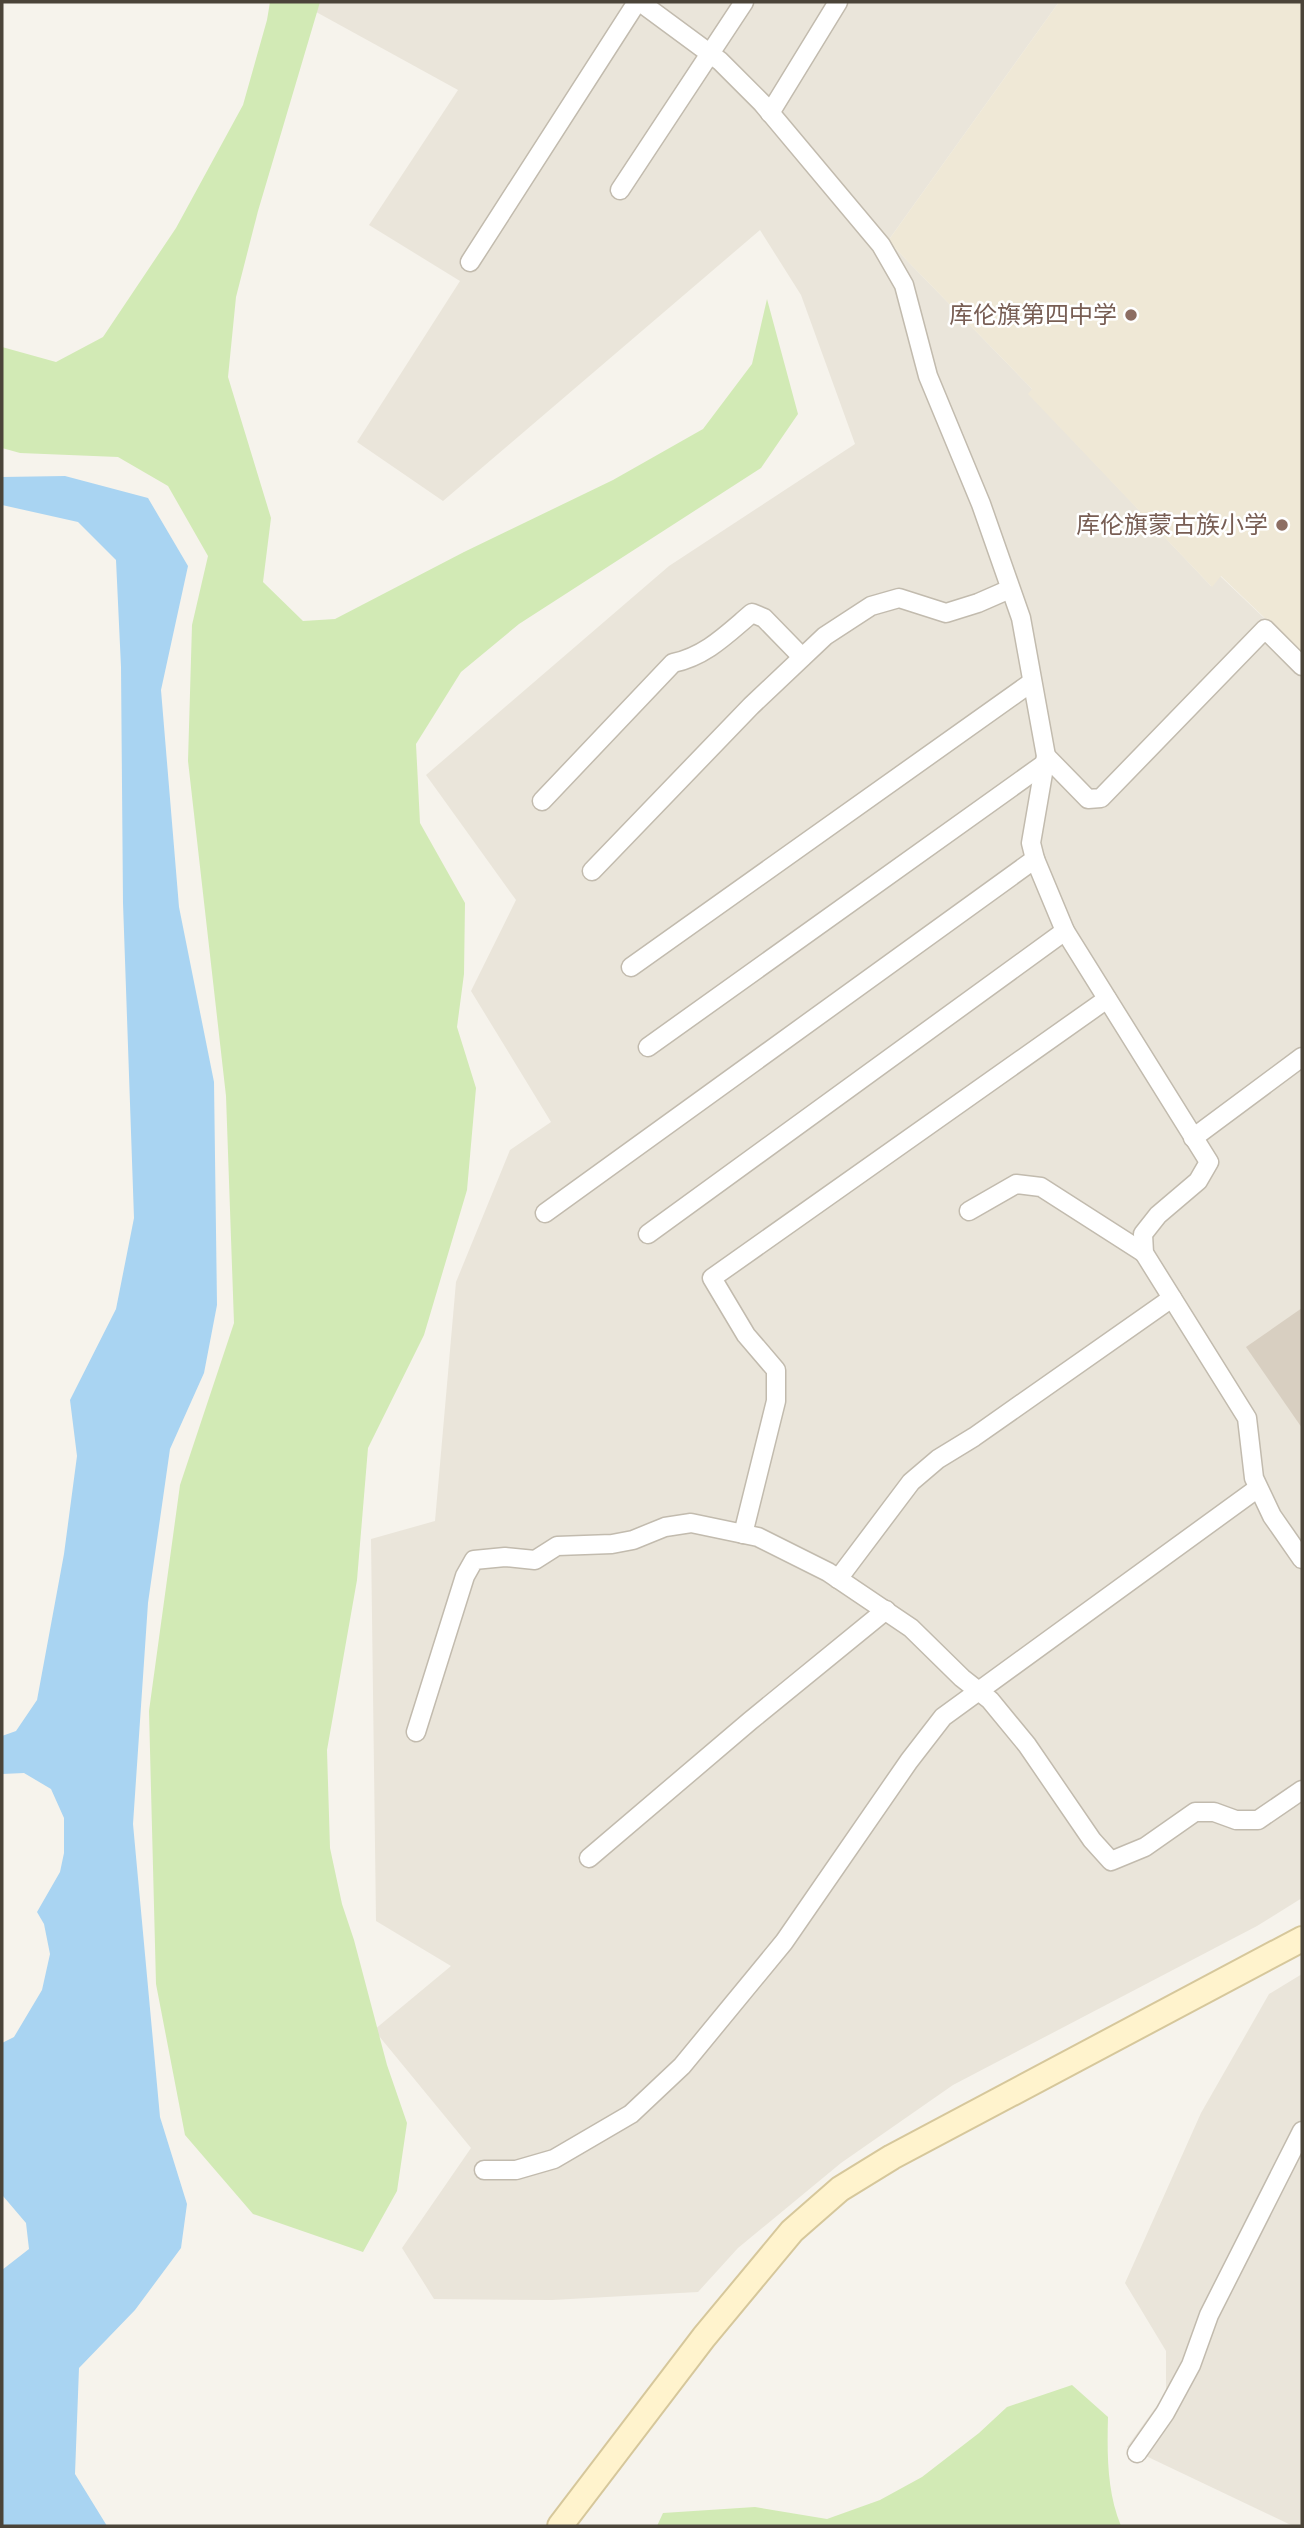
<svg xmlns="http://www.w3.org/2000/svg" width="1304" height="2528" viewBox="0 0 1304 2528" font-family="'Fira Sans','Noto Sans SC',sans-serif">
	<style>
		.residential { fill: #eae5da }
		.education { fill: #efe8d6 }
		.green { fill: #d2eab5 }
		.water { fill: #a9d4f2 }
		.building { fill: #d8cfc1 }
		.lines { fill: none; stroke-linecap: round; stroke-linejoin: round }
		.street-casing { stroke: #c2bbae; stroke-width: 21 }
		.secondary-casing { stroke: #d6c79b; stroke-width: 28 }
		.street { stroke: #fff; stroke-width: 18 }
		.secondary { stroke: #fff3cd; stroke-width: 24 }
		.education-dot { fill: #8d6e63; stroke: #fff; stroke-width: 2.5 }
		.labels { text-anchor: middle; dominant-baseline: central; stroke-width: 5; stroke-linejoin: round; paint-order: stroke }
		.education-label { font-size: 24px; fill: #785e54; stroke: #fff; text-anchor: end }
	</style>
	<rect width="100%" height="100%" fill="#f6f3ec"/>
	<g class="residential">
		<path d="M 298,2 L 1059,2 L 888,241 L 1033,390 L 1029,394 L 1211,586 L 1220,576 L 1302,654 L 1302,1898 L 1257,1926 L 953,2085 L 841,2163 L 738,2248 L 698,2292 L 552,2300 L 434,2299 L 402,2248 L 471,2148 L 374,2030 L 451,1966 L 376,1921 L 371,1539 L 435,1521 L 456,1282 L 510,1150 L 551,1122 L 471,991 L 516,900 L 426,775 L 669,566 L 855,444 L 801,295 L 760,230 L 443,501 L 357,442 L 460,281 L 369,225 L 458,90 Z"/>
		<path d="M 1302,1974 L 1302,2526 L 1293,2526 L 1127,2447 L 1166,2393 L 1166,2351 L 1125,2283 L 1201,2113 L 1269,1994 Z"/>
	</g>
	<path class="education" d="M 1059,2 L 1302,2 L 1302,654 L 1221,576 L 1212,587 L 1028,394 L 1032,389 L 888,241 Z"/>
	<g class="green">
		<path d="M 270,2 L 320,2 L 258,211 L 236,297 L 228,377 L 271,518 L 263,582 L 303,621 L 335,619 L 464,552 L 613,480 L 703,429 L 752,364 L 767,299 L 798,414 L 761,468 L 519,624 L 461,672 L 416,744 L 420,823 L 465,903 L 464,974 L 457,1027 L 476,1088 L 467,1190 L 424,1335 L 368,1448 L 357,1580 L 327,1750 L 330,1848 L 342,1904 L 354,1940 L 387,2065 L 407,2123 L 397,2191 L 363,2252 L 253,2214 L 185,2135 L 156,1984 L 149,1711 L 180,1485 L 234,1323 L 226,1096 L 188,761 L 192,625 L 208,556 L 168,486 L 118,457 L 20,453 L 2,448 L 2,347 L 56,362 L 103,337 L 176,228 L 243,105 L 267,20 Z"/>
		<path d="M 1072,2385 L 1108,2417 C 1107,2454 1107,2492 1121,2526 L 657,2526 L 663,2513 L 755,2507 L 827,2519 L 880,2500 L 922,2477 L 979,2433 L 1007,2407 Z"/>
	</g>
	<path class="water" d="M 65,476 L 148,498 L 188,566 L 161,690 L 179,907 L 214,1082 L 217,1305 L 204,1373 L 170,1449 L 148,1603 L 133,1824 L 160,2117 L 187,2204 L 181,2248 L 135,2310 L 79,2368 L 75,2474 L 107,2526 L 2,2526 L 2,2270 L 29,2249 L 26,2223 L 3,2196 L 2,2189 L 2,2043 L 14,2037 L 42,1990 L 50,1954 L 44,1924 L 37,1912 L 60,1872 L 64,1853 L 64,1818 L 51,1789 L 24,1773 L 2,1774 L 2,1736 L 16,1731 L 37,1700 L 64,1554 L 77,1456 L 70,1400 L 116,1309 L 134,1218 L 123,903 L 121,667 L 116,560 L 78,522 L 2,505 L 2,477 Z"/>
	<path class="building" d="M 1302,1308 L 1302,1428 L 1246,1347 Z"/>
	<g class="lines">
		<defs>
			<g id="street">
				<path d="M 640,2 L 720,61 L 762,103 L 881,245 L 904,285 L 928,376 L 981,504 L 1021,618 L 1046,756 L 1031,843 L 1035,859 L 1065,931 L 1209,1162 L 1198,1181 L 1158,1215 L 1143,1234 L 1144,1253 L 1247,1418 L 1254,1478 L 1272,1516 L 1302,1559"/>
				<path d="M 770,113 L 838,2"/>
				<path d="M 620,190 L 744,2"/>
				<path d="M 470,262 L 637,2"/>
				<path d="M 1046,756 L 1088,799 L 1101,798 L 1265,629 L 1302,666"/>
				<path d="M 542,801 L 673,663 C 706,656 727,634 752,613 L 764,618 L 802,657"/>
				<path d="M 592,871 L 751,706 L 825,636 L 871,606 L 899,598 L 946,613 L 978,603 L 1010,589"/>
				<path d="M 631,967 L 1032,682"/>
				<path d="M 648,1047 L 1044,764"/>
				<path d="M 1193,1138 L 1302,1057"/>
				<path d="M 969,1211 L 1016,1184 L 1041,1187 L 1144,1253"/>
				<path d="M 545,1213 L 1035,859"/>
				<path d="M 648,1234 L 1065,931"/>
				<path d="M 743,1534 L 776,1401 L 776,1370 L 746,1335 L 712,1278 L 1107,999"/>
				<path d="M 838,1579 L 911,1482 L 938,1459 L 974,1437 L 1172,1298"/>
				<path d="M 416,1732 L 465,1576 L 474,1560 L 505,1557 L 535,1560 L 557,1546 L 612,1544 L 633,1540 L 665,1527 L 691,1523 L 758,1537 L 828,1572 L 911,1628 L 962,1678 L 990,1700 L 1027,1745 L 1092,1840 L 1111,1861 L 1145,1847 L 1195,1812 L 1214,1812 L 1236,1820 L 1258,1820 L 1302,1790"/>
				<path d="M 589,1858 L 750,1721 L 886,1610"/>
				<path d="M 484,2170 L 516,2170 L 554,2159 L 631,2114 L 682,2066 L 784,1942 L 909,1761 L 943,1717 L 1258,1488"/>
				<path d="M 1137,2453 L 1165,2413 L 1191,2365 L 1209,2315 L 1302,2131"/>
			</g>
			<path id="secondary" d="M 560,2526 L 704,2337 L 792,2231 L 840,2189 L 892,2157 L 1302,1939"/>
		</defs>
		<use href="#street" class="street-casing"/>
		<use href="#secondary" class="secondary-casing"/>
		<use href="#street" class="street"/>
		<use href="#secondary" class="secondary"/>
	</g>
	<g class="education-dot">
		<circle cx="1131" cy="315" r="7"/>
		<circle cx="1282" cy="525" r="7"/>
	</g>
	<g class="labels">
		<g class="education-label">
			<text x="1117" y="315">库伦旗第四中学</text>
			<text x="1268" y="525">库伦旗蒙古族小学</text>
		</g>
	</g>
	<rect width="1304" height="2528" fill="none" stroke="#4b4439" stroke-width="7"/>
</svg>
